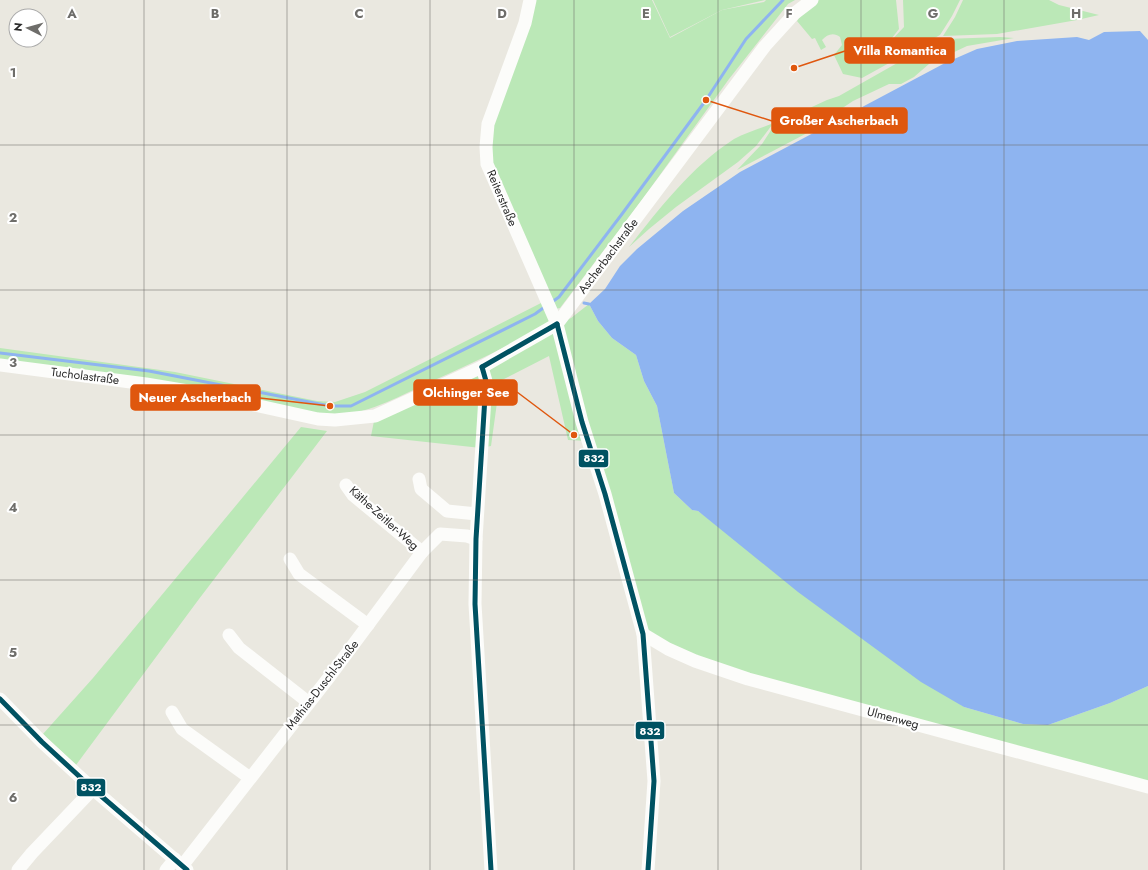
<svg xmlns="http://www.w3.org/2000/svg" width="1148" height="870" viewBox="0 0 1148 870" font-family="Jost,sans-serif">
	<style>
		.green { fill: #bbe8b7 }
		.water { fill: #8eb4f0 }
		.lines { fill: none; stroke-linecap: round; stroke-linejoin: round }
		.stream { stroke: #8eb4f0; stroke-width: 3 }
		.minor { stroke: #fcfcfa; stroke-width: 13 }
		.bus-1-casing { stroke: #fff; stroke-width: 8 }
		.bus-1 { stroke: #005262; stroke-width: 5 }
		.grid { fill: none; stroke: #6e6d6a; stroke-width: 1; stroke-opacity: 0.55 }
		.labels { text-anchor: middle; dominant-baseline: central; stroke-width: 4; stroke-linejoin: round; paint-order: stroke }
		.street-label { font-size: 12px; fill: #2b2b2b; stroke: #fff }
		.grid-label { font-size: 13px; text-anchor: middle; font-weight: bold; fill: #6e6d6a; stroke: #fff; stroke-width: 4; stroke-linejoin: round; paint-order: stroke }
		.leader { fill: none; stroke: #df570e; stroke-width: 1.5 }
		.callout-dot { fill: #df570e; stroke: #fff; stroke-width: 1.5 }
		.callout { fill: #df570e; stroke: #df570e; stroke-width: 1.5 }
		.callout-label { font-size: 13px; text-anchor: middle; font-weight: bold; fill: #fff }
		.line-badge { stroke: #fff; stroke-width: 1.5 }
		.badge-label { font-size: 11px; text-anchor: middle; font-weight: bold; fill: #fff }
	</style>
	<rect width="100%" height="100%" fill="#eae8e0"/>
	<g class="green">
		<path d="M 530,0 L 652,0 L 670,38 L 722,10 L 764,2 L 766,0 L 795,0 L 788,4 L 729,79 L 639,204 L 560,308 L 555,309 L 487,164 L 488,124 Z"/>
		<path d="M 653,0 L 765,0 L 722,10 L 670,37 Z"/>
		<path d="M 812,0 L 896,0 L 899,29 L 885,47 L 904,27 L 903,0 L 960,0 L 952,16 L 940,35 L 862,78 L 843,74 L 834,55 L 842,45 L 840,37 C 834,32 827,34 822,40 L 826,47 L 821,50 L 815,38 L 812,39 L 797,21 Z"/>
		<path d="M 963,0 L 1049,0 L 1059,5 L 1099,15 L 1077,20 L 997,34 L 943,36 L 955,17 Z"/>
		<path d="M 1000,37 L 1014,38 L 967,46 L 929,64 L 914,77 L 901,84 L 889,84 L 853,101 L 829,117 L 821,119 L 814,124 L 809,132 L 737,170 L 762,144 L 775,124 L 827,100 L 839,96 L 929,45 L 945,39 Z"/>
		<path d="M 771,124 L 772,125 L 756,146 L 738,162 L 676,207 L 649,229 L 629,247 C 660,208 691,167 734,139 C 745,133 759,129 771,124 Z"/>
		<path d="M 543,302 L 550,318 L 549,325 C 509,345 469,365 428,383 C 394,399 369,413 331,417 L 0,361 L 0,348 L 175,372 L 317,401 L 335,402 L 365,392 Z"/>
		<path d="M 589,304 L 598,321 L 612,338 L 636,355 L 644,381 L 657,406 L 674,493 L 692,510 L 698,511 L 964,707 L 1023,724 L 1048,725 L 1110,703 L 1148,686 L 1148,787 L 748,679 L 643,634 L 588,441 L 568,440 L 549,356 L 500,381 L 491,446 L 481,448 L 371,436 L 375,416 L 557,324 L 571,318 Z"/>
		<path d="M 301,427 L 327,431 L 199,599 L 76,765 L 43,734 L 93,678 Z"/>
	</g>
	<path class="water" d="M 1140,31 L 1148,40 L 1148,686 L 1110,703 L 1048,725 L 1023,724 L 964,707 L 921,682 L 798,592 L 698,511 L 692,510 L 674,493 L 657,406 L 644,381 L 636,355 L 612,338 L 598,321 L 589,304 L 605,289 L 620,266 L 637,249 L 683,211 L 740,172 L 945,63 L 977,49 L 1017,41 L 1077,37 L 1089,40 L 1104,32 Z"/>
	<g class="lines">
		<g class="stream">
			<path d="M 552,302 L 559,297 L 622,214 L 706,100 L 746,39 L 783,0"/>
			<path d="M 584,303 L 589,304"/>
			<path d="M 0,353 L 149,371 L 330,406 L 351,406 L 535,314 L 546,306"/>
		</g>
		<g class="minor">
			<path d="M 530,0 L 525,23 L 488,124 L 486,147 L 487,164 L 557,324 L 582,422 L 605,494 L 643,634 L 654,781 L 648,870"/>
			<path d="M 0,365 L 146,384 L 200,393 L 318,419 L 335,420 L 375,416 L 482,367 L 557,324 L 765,46 L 795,13 L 812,0"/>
			<path d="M 482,367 L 486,381 L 476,539 L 475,604 L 491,870"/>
			<path d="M 419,479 L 421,489 L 447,511 L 477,514"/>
			<path d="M 346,485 L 353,495 L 422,552"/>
			<path d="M 290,559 L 299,574 L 368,625"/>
			<path d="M 643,634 L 668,649 L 695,661 L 748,679 L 1148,787"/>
			<path d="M 229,635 L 239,648 L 308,702"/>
			<path d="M 0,699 L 42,742 L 93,789 L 187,870"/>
			<path d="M 172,712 L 182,729 L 250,778"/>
			<path d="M 182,866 L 330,676 L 422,552 L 440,534 L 467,536 L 476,539"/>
			<path d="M 18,870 L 32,853 L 93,789"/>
			<path d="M 166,870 L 175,859"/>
		</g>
		<defs>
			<g id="bus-1">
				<path d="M 557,324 L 582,422 L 605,494 L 643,634 L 654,781 L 648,870"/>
				<path d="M 482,367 L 486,381 L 476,539 L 475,604 L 491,870"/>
				<path d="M 482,367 L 557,324"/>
				<path d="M 0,699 L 42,742 L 93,789 L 187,870"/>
			</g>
		</defs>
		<use href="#bus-1" class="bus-1-casing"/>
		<use href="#bus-1" class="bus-1"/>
	</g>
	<path class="grid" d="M 144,0 L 144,870M 287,0 L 287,870M 430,0 L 430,870M 574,0 L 574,870M 718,0 L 718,870M 861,0 L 861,870M 1004,0 L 1004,870M 0,145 L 1148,145M 0,290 L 1148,290M 0,435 L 1148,435M 0,580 L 1148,580M 0,725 L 1148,725"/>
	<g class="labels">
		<g class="street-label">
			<text transform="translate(502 198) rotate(67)">Reiterstraße</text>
			<text transform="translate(608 256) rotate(-53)">Ascherbachstraße</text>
			<text transform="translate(85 376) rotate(7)">Tucholastraße</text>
			<text transform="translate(384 518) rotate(42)">Käthe-Zeitler-Weg</text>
			<text transform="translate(322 685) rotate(-52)">Mathias-Duschl-Straße</text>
			<text transform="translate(893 718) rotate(15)">Ulmenweg</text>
		</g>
	</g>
	<g class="grid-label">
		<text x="72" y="18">A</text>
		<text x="215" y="18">B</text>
		<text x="359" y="18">C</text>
		<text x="502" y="18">D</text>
		<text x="646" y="18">E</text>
		<text x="789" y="18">F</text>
		<text x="933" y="18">G</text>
		<text x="1076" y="18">H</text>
		<text x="13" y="77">1</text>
		<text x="13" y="222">2</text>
		<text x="13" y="367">3</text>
		<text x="13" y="512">4</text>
		<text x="13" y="657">5</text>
		<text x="13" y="802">6</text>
	</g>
	<path class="leader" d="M794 68L845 51M706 100L772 121M574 435L517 392M330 406L260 398"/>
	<g class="callout-dot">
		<circle cx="794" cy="68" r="4"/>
		<circle cx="706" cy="100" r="4"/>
		<circle cx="574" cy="435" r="4"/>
		<circle cx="330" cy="406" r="4"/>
	</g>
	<g class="callout">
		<rect x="845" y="38" width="109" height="25" rx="4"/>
		<rect x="772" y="108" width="135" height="25" rx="4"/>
		<rect x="414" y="380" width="103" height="25" rx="4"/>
		<rect x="131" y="385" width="129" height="25" rx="4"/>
	</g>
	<g class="callout-label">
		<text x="900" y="55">Villa Romantica</text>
		<text x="839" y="125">Großer Ascherbach</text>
		<text x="466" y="397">Olchinger See</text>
		<text x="195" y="402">Neuer Ascherbach</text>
	</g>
	<g class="line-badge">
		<rect x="578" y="449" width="31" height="19" rx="4" fill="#005262"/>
		<rect x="635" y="721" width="30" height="19" rx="4" fill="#005262"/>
		<rect x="76" y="778" width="30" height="19" rx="4" fill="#005262"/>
	</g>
	<g class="badge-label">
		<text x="594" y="462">832</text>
		<text x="650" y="735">832</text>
		<text x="91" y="791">832</text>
	</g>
	<g transform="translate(28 28) rotate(276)"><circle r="19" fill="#ffffff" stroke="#aaaaaa"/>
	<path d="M0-3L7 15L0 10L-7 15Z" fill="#6e6d6a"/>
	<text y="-6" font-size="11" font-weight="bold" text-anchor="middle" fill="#2b2b2b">N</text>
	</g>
</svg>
